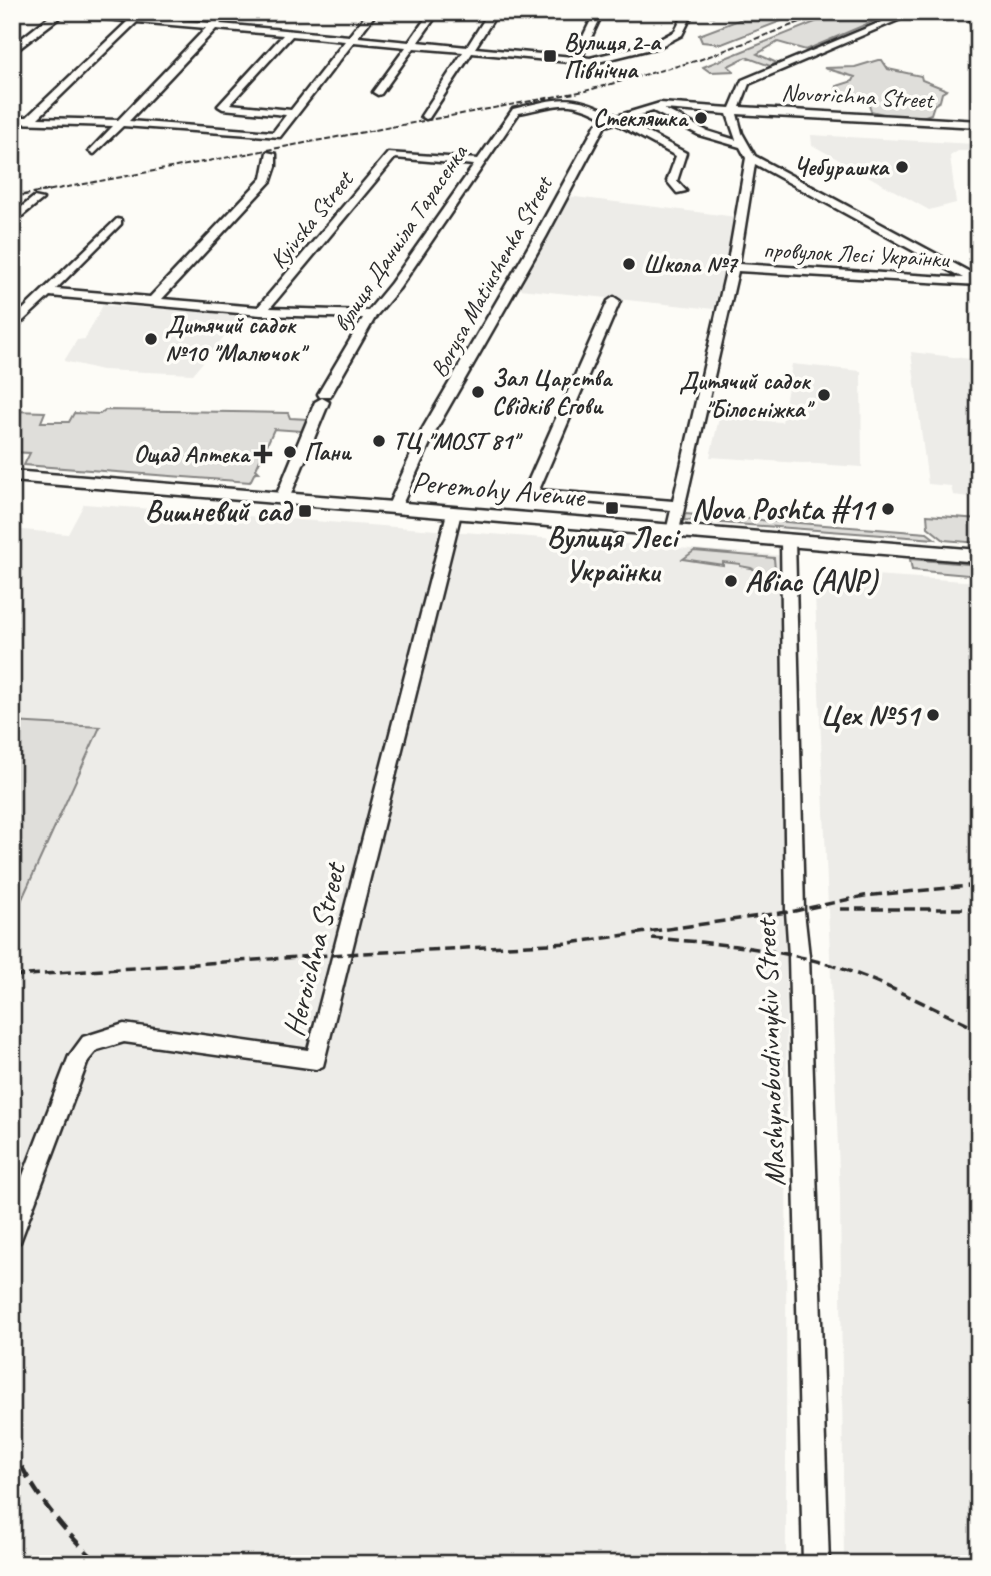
<svg xmlns="http://www.w3.org/2000/svg" width="991" height="1576" viewBox="0 0 991 1576" font-family="Caveat,sans-serif">
	<style>
		.built { fill: #edece8 }
		.green { fill: #dfdeda; stroke: #858482; stroke-width: 2 }
		.lines { fill: none; stroke-linecap: round; stroke-linejoin: round }
		.minor-casing { stroke: #2b2b2b; stroke-width: 5 }
		.major-casing { stroke: #2b2b2b; stroke-width: 5 }
		.minor { fill: #fdfcf7; fill-rule: evenodd }
		.major { fill: #fdfcf7; fill-rule: evenodd }
		.rail-far3 { stroke: #2b2b2b; stroke-width: 2; stroke-dasharray: 6 2.5; stroke-linecap: butt }
		.rail-far2 { stroke: #2b2b2b; stroke-width: 2.5; stroke-dasharray: 7 3.5; stroke-linecap: butt }
		.rail-far1 { stroke: #2b2b2b; stroke-width: 3.5; stroke-dasharray: 11 5; stroke-linecap: butt }
		.rail { stroke: #2b2b2b; stroke-width: 4.5; stroke-dasharray: 14 7; stroke-linecap: butt }
		.poi-dot { fill: #2b2b2b; stroke: #fdfcf7; stroke-width: 2.5 }
		.labels { text-anchor: middle; dominant-baseline: central; stroke-width: 7; stroke-linejoin: round; paint-order: stroke }
		.far-poi-label { font-size: 24px; font-weight: bold; fill: #2b2b2b; stroke: #fdfcf7; text-anchor: start }
		.far-street-label { font-size: 24px; fill: #2b2b2b; stroke: #fdfcf7 }
		.street-label { font-size: 30px; fill: #2b2b2b; stroke: #fdfcf7 }
		.poi-label { font-size: 30px; font-weight: bold; fill: #2b2b2b; stroke: #fdfcf7; text-anchor: end }
	</style>
	<rect width="100%" height="100%" fill="#fdfcf7"/>
	<filter id="ink" filterUnits="userSpaceOnUse"><feTurbulence type="fractalNoise" baseFrequency=".0143" numOctaves="2"/><feDisplacementMap in="SourceGraphic" scale="14" xChannelSelector="R" yChannelSelector="G"/><feConvolveMatrix kernelMatrix="1 2 1 2 8 2 1 2 1" color-interpolation-filters="sRGB"/></filter>
	<g filter="url(#ink)">
		<g class="built">
			<path d="M 811,135 L 974,144 L 977,151 L 958,151 L 950,156 L 956,203 L 929,210 L 812,145 Z"/>
			<path d="M 567,196 L 737,217 L 714,309 L 520,289 Z"/>
			<path d="M 103,305 L 242,315 L 193,374 L 102,370 L 64,361 L 77,340 L 85,339 Z"/>
			<path d="M 911,352 L 979,360 L 979,498 L 953,495 L 951,486 L 928,484 Z"/>
			<path d="M 792,364 L 861,371 L 862,467 L 710,457 L 719,418 L 782,422 Z"/>
			<path d="M 84,504 L 787,556 L 786,1564 L 12,1564 L 12,529 L 68,534 Z"/>
			<path d="M 814,571 L 979,582 L 979,1564 L 844,1564 L 840,1195 Z"/>
		</g>
		<g class="green">
			<path d="M 760,12 L 804,12 L 722,44 L 702,42 L 699,35 Z"/>
			<path d="M 840,12 L 895,12 L 806,50 L 778,42 L 757,54 L 777,63 L 770,66 L 746,57 L 728,66 L 734,71 L 710,72 L 703,67 Z"/>
			<path d="M 878,60 L 882,60 L 888,69 L 921,76 L 922,80 L 947,90 L 942,93 L 940,101 L 934,105 L 931,114 C 911,122 890,116 871,111 L 867,100 L 842,95 L 836,91 L 837,86 L 853,81 L 855,77 L 824,68 L 855,67 Z"/>
			<path d="M 105,410 L 288,413 L 290,418 L 307,419 L 302,431 L 274,429 L 256,469 L 259,472 L 255,472 L 250,482 L 24,465 L 30,453 L 12,452 L 12,411 L 45,412 L 41,422 L 69,422 L 74,413 L 100,414 Z"/>
			<path d="M 685,514 L 927,533 L 935,539 L 684,520 Z"/>
			<path d="M 927,515 L 979,519 L 979,543 L 944,540 L 928,527 Z"/>
			<path d="M 694,551 L 774,558 L 776,582 L 751,568 L 740,566 L 740,564 L 723,562 L 723,565 L 683,559 Z"/>
			<path d="M 910,559 L 979,565 L 979,576 L 912,570 Z"/>
			<path d="M 12,722 L 100,727 L 12,921 Z"/>
		</g>
		<g class="lines">
			<defs>
				<g id="minor">
					<path d="M 55,12 L 133,16 L 139,12 L 143,15 L 142,17 L 211,23 L 222,12 L 231,12 L 220,24 L 349,36 L 368,12 L 377,12 L 358,37 L 409,42 L 430,12 L 439,12 L 418,42 L 467,47 L 489,12 L 498,12 L 475,48 L 573,57 L 595,12 L 603,12 L 582,57 L 590,58 L 653,43 L 675,31 L 685,12 L 735,12 L 731,15 L 693,13 L 682,35 L 659,47 L 590,64 L 472,53 L 429,118 L 426,119 L 421,116 L 463,52 L 414,48 L 381,94 L 378,95 L 373,92 L 406,47 L 354,42 L 280,137 L 123,126 L 94,154 L 89,151 L 113,126 L 12,123 L 12,117 L 27,117 L 128,21 L 63,15 L 12,54 L 12,46 ZM 137,22 L 206,28 L 118,120 L 38,118 ZM 216,29 L 283,35 L 218,106 L 223,109 L 286,115 L 273,132 L 129,121 ZM 292,36 L 345,41 L 291,110 L 230,104 Z"/>
					<path d="M 905,12 L 917,12 L 749,84 L 740,107 L 979,121 L 979,127 L 737,114 L 742,133 L 755,156 L 979,277 L 979,285 L 738,271 L 678,535 L 668,535 L 666,532 L 671,510 L 530,497 L 523,493 L 608,301 L 614,297 L 620,301 L 539,490 L 673,501 L 727,267 L 746,158 L 740,147 L 699,135 L 653,111 L 624,120 L 686,153 L 677,181 L 686,191 L 677,193 L 667,181 L 676,156 L 615,123 L 605,126 L 546,237 L 437,428 L 399,511 L 394,512 L 387,508 L 423,428 L 534,237 L 596,124 L 607,119 C 567,97 562,105 519,113 L 399,289 L 376,316 L 330,397 L 320,397 L 318,394 L 363,318 L 261,315 L 50,296 L 12,331 L 12,320 L 117,219 L 121,220 L 121,224 L 56,289 L 150,297 L 262,178 L 267,152 L 276,154 L 276,166 L 271,181 L 162,299 L 258,307 L 388,153 L 478,159 L 513,109 C 561,98 571,92 617,116 L 660,103 L 730,108 L 742,80 ZM 664,109 L 727,114 L 736,140 L 707,131 ZM 395,158 L 474,165 L 391,283 L 368,311 L 270,308 ZM 755,164 L 963,278 L 739,264 Z"/>
					<path d="M 968,12 L 976,12 L 979,40 L 975,37 Z"/>
					<path d="M 34,197 L 43,199 L 12,224 L 12,215 Z"/>
					<path d="M 322,398 L 329,402 L 289,499 L 282,503 L 277,502 L 275,499 L 315,402 Z"/>
					<path d="M 454,509 L 461,513 L 323,1066 L 316,1069 L 124,1042 L 97,1050 L 88,1061 L 23,1234 L 20,1242 L 12,1245 L 12,1204 L 69,1056 L 83,1037 L 124,1024 L 308,1050 L 447,513 Z"/>
					<path d="M 788,535 L 795,539 L 804,911 L 809,956 L 829,1564 L 803,1564 L 789,956 L 786,911 L 781,539 Z"/>
				</g>
				<path id="major" d="M 12,471 L 979,550 L 979,562 L 12,481 Z"/>
			</defs>
			<use href="#minor" class="minor-casing"/>
			<use href="#major" class="major-casing"/>
			<use href="#minor" class="minor"/>
			<use href="#major" class="major"/>
			<path class="rail-far3" d="M 41,192 L 585,91 L 699,60 L 827,12"/>
			<path class="rail-far2" d="M 12,197 L 51,190"/>
			<g class="rail-far1">
				<path d="M 840,909 L 979,909"/>
				<path d="M 652,938 C 714,943 777,948 837,967 C 886,983 932,1008 979,1030"/>
				<path d="M 12,976 L 345,954 L 569,943 L 795,911 L 864,896 L 979,885"/>
			</g>
			<path class="rail" d="M 12,1448 C 34,1493 62,1531 100,1564"/>
		</g>
	</g>
	<g class="poi-dot">
		<rect x="543" y="49" width="14" height="14" rx="3.5"/>
		<circle cx="701" cy="118" r="7"/>
		<circle cx="902" cy="167" r="7"/>
		<circle cx="629" cy="264" r="7"/>
		<circle cx="151" cy="339" r="7"/>
		<circle cx="478" cy="392" r="7"/>
		<circle cx="824" cy="395" r="7"/>
		<circle cx="379" cy="441" r="7"/>
		<circle cx="290" cy="452" r="7"/>
		<path d="M259.5 443.5h7v7h7v7h-7v7h-7v-7h-7v-7h7z"/>
		<rect x="605" y="501" width="14" height="14" rx="3.5"/>
		<circle cx="888" cy="509" r="7"/>
		<rect x="298" y="504" width="14" height="14" rx="3.5"/>
		<circle cx="731" cy="581" r="7"/>
		<circle cx="933" cy="715" r="7"/>
	</g>
	<g class="labels">
		<g class="far-poi-label">
			<text x="564" y="42">Вулиця 2-а<tspan x="564" dy="28">Північна</tspan></text>
			<text x="687" y="118" text-anchor="end">Стекляшка</text>
			<text x="888" y="167" text-anchor="end">Чебурашка</text>
			<text x="643" y="264">Школа №7</text>
			<text x="165" y="325">Дитячий садок<tspan x="165" dy="28">№10 "Малючок"</tspan></text>
			<text x="492" y="378">Зал Царства<tspan x="492" dy="28">Свідків Єгови</tspan></text>
			<text x="810" y="381" text-anchor="end">Дитячий садок<tspan x="810" dy="28">"Білосніжка"</tspan></text>
			<text x="393" y="441">ТЦ "MOST 81"</text>
			<text x="304" y="452">Пани</text>
			<text x="249" y="454" text-anchor="end">Ощад Аптека</text>
		</g>
		<g class="far-street-label">
			<text transform="translate(857 96) rotate(3)">Novorichna Street</text>
			<text transform="translate(311 220) rotate(-51)">Kyivska Street</text>
			<text transform="translate(400 238) rotate(-56)">вулиця Даниіла Тарасенка</text>
			<text transform="translate(856 254) rotate(3)">провулок Лесі Українки</text>
			<text transform="translate(491 277) rotate(-61)">Borysa Matiushenka Street</text>
		</g>
		<g class="street-label">
			<text transform="translate(498 489) rotate(5)">Peremohy Avenue</text>
			<text transform="translate(314 950) rotate(-76)">Heroichna Street</text>
			<text transform="translate(770 1053) rotate(-92)">Mashynobudivnykiv Street</text>
		</g>
		<g class="poi-label">
			<text x="874" y="509">Nova Poshta #11</text>
			<text x="291" y="511">Вишневий сад</text>
			<text x="612" y="537" text-anchor="middle">Вулиця Лесі<tspan x="612" dy="34">Українки</tspan></text>
			<text x="745" y="581" text-anchor="start">Авіас (ANP)</text>
			<text x="919" y="715">Цех №51</text>
		</g>
	</g>
	<rect width="991" height="1576" fill="none" stroke="#fdfcf7" stroke-width="42"/>
	<rect x="21" y="21" width="949" height="1534" fill="none" stroke="#2b2b2b" stroke-width="2.5" filter="url(#ink)"/>
</svg>
